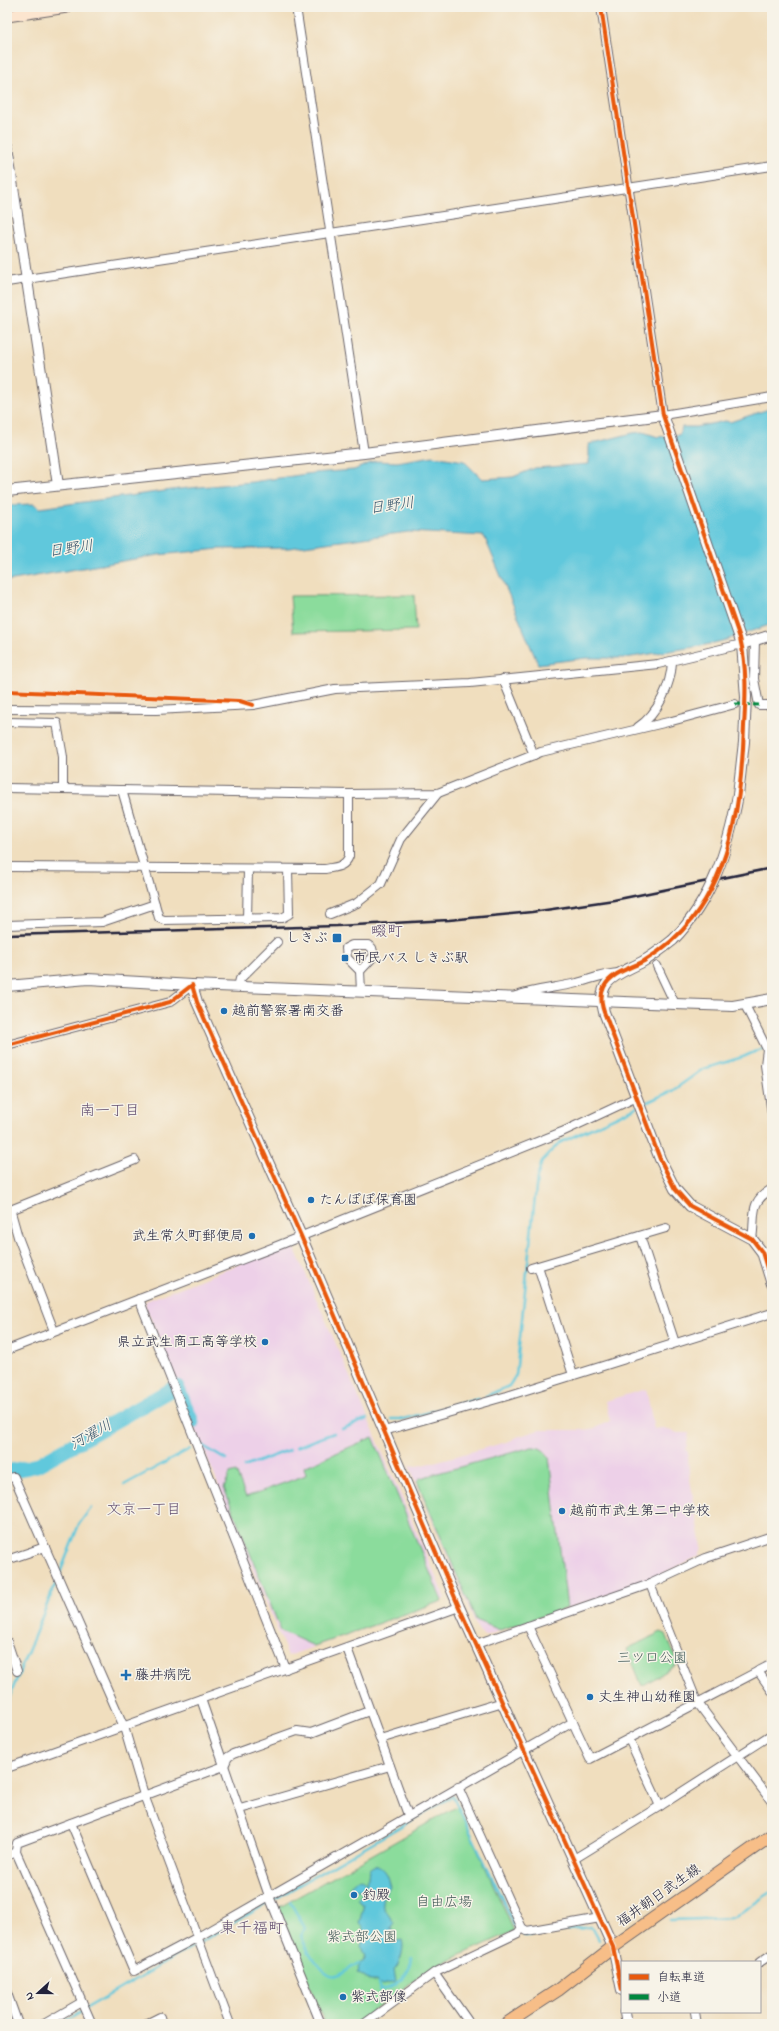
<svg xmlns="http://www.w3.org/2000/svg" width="779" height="2031" viewBox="0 0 779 2031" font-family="'Indie Flower','Klee One',sans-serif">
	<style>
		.built { fill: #edd0e8 }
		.green { fill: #8bdc9c; stroke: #567f6c }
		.water { fill: #60c8dc; stroke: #41758c }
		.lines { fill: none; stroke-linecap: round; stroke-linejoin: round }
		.stream { stroke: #60c8dc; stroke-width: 2.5 }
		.river { stroke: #60c8dc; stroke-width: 15 }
		.minor-casing { stroke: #6a6469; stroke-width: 10 }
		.tertiary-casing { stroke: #6a6469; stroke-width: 12 }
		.secondary-casing { stroke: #6a6469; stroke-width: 13 }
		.primary-casing { stroke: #6a6469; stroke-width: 14 }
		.minor { stroke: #fff; stroke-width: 8 }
		.tertiary { stroke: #fff; stroke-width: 10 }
		.secondary { stroke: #fce5cf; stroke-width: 11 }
		.primary { stroke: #f7be88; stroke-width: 12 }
		.rail { stroke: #22223b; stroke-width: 2.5 }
		.tertiary-bridge-casing { stroke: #6a6469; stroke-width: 12; stroke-linecap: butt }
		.tertiary-bridge { stroke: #fff; stroke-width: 10 }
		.quiet { stroke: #00873e; stroke-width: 3; stroke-dasharray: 6 3; stroke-linecap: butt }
		.cycleway-casing { stroke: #f7f3e8; stroke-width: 6 }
		.cycleway { stroke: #e8590c; stroke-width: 4 }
		.poi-dot { fill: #1f6fb2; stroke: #f7f3e8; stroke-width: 1.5 }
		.labels { text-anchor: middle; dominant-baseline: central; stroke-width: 3; stroke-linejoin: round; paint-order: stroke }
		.poi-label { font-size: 14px; fill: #22223b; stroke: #f7f3e8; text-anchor: start }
		.park-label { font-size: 14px; fill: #425a58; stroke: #f7f3e8 }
		.street-label { font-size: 14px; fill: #22223b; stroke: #f7f3e8 }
		.water-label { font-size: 15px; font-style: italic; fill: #35546b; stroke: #f7f3e8 }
		.neighbourhood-label { font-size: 15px; fill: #655172; stroke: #f7f3e8 }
		.quarter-label { font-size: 16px; fill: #655172; stroke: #f7f3e8 }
	</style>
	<rect width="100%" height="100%" fill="#f7f3e8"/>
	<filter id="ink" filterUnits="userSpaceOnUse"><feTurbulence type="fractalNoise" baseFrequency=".025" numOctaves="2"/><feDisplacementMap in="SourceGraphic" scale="8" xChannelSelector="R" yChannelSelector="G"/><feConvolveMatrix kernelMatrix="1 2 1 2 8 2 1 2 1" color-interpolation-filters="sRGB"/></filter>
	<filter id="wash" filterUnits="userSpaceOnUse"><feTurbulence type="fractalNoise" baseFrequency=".012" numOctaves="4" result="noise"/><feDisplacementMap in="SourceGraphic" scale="16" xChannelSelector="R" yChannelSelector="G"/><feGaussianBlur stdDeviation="0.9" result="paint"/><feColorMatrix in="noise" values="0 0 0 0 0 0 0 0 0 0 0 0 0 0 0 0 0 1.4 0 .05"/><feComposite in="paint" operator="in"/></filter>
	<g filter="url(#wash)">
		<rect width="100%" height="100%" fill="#f0debe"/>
		<g class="built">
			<path d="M 288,1245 L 295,1249 L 445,1598 L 441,1602 L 288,1656 L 145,1305 L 146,1301 Z"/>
			<path d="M 646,1389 L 654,1429 L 661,1428 L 678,1433 L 689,1433 L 686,1450 L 688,1452 L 689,1474 L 702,1547 L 699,1556 L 645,1582 L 566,1609 L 485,1636 L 479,1632 L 409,1465 L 418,1466 L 427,1464 L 510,1441 L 517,1437 L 539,1430 L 591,1430 L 610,1421 L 605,1401 Z"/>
		</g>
		<g class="green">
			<path d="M 414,595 L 416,630 L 293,632 L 290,596 Z"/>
			<path d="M 373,1437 L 442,1601 L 314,1646 L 281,1631 L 224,1488 L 230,1474 L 236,1472 L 246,1497 L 306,1475 L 304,1467 Z"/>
			<path d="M 532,1447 C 540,1447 545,1450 549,1457 L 567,1608 L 500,1630 L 476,1620 L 417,1481 L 420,1478 Z"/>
			<path d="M 661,1632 L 666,1634 L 678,1664 L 642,1686 L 627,1649 Z"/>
			<path d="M 458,1806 L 514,1931 L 428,1970 L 356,2024 L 325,2024 L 278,1908 Z"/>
		</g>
		<g class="water">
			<path d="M 772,408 L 772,624 L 726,640 L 701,646 L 625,658 L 586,658 L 538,664 L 484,536 L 408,532 L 289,548 L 219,549 L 158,555 L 7,581 L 7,505 L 34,504 L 40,508 L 179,489 L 252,482 L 313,473 L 354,470 L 375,461 L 397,462 L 433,456 L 464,461 L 482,479 L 513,477 L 535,468 L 589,464 L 589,444 L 633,433 L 643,432 L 658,437 L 678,435 L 680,434 L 682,427 L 696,427 L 725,421 L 730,422 Z"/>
			<path d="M 375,1865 C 386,1869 387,1876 390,1887 C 375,1901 385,1909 394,1923 L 392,1928 L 390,1928 L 393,1929 L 393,1932 L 395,1932 L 395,1939 L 397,1941 L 402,1940 C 405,1947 400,1966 394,1970 L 396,1982 L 382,1985 L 376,1981 L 370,1981 L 358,1973 L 360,1970 L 358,1968 L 360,1964 L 359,1963 L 364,1960 L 366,1955 L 364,1954 L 361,1947 C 363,1937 368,1932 359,1924 L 364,1904 L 362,1905 L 357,1898 L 363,1895 L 359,1889 L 352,1892 L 350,1887 L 356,1880 L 360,1878 L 367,1883 L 369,1869 Z"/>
		</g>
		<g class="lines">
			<g class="stream">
				<path d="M 641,1105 L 672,1091 L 703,1069 L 743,1057 L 772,1044"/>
				<path d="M 486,1396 L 509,1386 L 516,1375 L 537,1178 L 542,1161 L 559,1143 L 637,1107"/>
				<path d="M 391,1419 L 403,1419 L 478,1399"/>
				<path d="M 342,1429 L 367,1419"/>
				<path d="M 200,1444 L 226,1460"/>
				<path d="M 296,1447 L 334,1433"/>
				<path d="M 244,1467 L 289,1450"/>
				<path d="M 124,1485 L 190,1449"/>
				<path d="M 60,1573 L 79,1524 L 91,1508"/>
				<path d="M 7,1703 L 57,1580"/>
				<path d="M 290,1902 L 305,1928 L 301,1936 C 305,1946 323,1981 337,1976 C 345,1973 352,1966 359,1963"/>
				<path d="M 670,1920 L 734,1918 L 772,1891"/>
				<path d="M 378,1983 L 380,1990 C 395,1989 410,1974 412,1959"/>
				<path d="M 59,2024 L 453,1796 L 515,1926 L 524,1936 L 591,1927 L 598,1940"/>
			</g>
			<g class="river">
				<path d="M 177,1387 L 192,1422"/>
				<path d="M 7,1472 L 37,1465 L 172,1389"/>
			</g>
		</g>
	</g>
	<g filter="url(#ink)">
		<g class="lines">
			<defs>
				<g id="minor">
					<path d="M 296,7 L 364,453"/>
					<path d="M 601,7 L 663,415 L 772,397"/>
					<path d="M 7,282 L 772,166"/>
					<path d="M 755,640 L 754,679 L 759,705 L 772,705"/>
					<path d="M 503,679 L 534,755"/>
					<path d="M 7,709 L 156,710 L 253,705 L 335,689 L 470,683 L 658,664 L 742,644"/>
					<path d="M 7,722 L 57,723 L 63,757 L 63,789"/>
					<path d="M 638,727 C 658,714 671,685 672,662"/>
					<path d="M 7,788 L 349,794 L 438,793 L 541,752 L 668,722 L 735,704"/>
					<path d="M 122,790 L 155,904 L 159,918 L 164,920 L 282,918 L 289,914 L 288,869"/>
					<path d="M 7,867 L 325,869 C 336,867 345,867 349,856 L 349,794"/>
					<path d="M 330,914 L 357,903 L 381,884 L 401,839 L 438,793"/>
					<path d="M 247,920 L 248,869"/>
					<path d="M 7,925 L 102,922 L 155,904"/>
					<path d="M 352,945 L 368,945 L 372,948 L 374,956 L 360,971 L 347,958 L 346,948 Z"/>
					<path d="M 657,966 L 675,1004"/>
					<path d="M 360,971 L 361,991"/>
					<path d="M 238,987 L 240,979 L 277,942"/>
					<path d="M 516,996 C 535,989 556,988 577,983 C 592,979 605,973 620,973"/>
					<path d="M 745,1005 L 767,1049 L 765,1065 L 772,1114"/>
					<path d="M 7,1045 L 170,1002 L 192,985"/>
					<path d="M 640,1236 L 675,1343"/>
					<path d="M 752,1239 C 756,1216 748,1202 772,1189"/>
					<path d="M 538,1266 L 573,1375"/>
					<path d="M 531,1268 L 666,1228"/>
					<path d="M 139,1299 L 286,1669"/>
					<path d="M 54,1331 L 18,1237 L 11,1212 L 13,1209 L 135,1160"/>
					<path d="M 7,1350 L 277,1246 L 562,1132 L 637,1097"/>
					<path d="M 384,1431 L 507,1396 L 772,1313"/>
					<path d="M 7,1478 L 14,1477 L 124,1727 L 144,1795 L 230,2024"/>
					<path d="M 7,1560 L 45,1547"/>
					<path d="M 650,1584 L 697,1702 L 772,1802"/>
					<path d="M 528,1626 L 590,1759 L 772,1664"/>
					<path d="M 7,1641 L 17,1671"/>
					<path d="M 476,1644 L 650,1584 L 706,1558 L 772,1536"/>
					<path d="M 347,1648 L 408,1815"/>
					<path d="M 758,1671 L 772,1691"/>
					<path d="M 201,1699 L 269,1896 L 321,2024"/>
					<path d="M 380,1739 L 503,1702"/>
					<path d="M 629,1739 L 660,1806"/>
					<path d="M 7,1768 L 459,1607"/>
					<path d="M 458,1787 L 522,1928 L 527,1931 L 600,1918"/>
					<path d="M 240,1809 L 390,1766"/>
					<path d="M 71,1823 L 134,1971 L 198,1937 L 573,1722"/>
					<path d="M 7,1856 L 16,1852"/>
					<path d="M 574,1859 L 660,1806 L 772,1734"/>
					<path d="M 760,1962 L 772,1954"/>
					<path d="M 434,1973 L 470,2024"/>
					<path d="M 7,1993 L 18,2024"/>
					<path d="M 695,2012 L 697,2024"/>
					<path d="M 44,2024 L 82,2002"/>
					<path d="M 92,2024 L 16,1852 L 17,1843 L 224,1766 L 228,1757 L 233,1754 L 297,1731 L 311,1733 L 369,1711"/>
					<path d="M 146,2024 L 160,2017 L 162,2024"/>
					<path d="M 364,2024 L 434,1973 L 518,1933 L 522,1928"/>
				</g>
				<g id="tertiary">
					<path d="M 7,148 L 58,485"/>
					<path d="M 7,491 L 364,453 L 663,415 L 742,644 L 746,697 L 744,742 L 738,795"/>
					<path d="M 742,644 L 772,635"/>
					<path d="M 673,940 C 663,948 653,956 642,962 C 618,975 595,979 604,1012 L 660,1159 L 675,1189 L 690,1206 L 752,1239 L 762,1252 L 772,1284"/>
					<path d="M 192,985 L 197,1002 L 301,1236 L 459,1607 L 613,1947 L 622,1990"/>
					<path d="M 7,986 L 88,979 L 192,985 L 675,1004 L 733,1006 L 772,999"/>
					<path d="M 625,2012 L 627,2024"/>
				</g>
				<path id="secondary" d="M 7,16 L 67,7"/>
				<path id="primary" d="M 506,2024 L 558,1990 L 613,1947 L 772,1835"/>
			</defs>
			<use href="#minor" class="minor-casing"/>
			<use href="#tertiary" class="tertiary-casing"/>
			<use href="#secondary" class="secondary-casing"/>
			<use href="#primary" class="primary-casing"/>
			<use href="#minor" class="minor"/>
			<use href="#tertiary" class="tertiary"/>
			<use href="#secondary" class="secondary"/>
			<use href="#primary" class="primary"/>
			<path class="rail" d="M 7,935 L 337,926 L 449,920 L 532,912 L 614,900 L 772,868"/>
			<defs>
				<path id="tertiary-bridge" d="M 673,940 C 712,900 728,850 738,795"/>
			</defs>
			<use href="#tertiary-bridge" class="tertiary-bridge-casing"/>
			<use href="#tertiary-bridge" class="tertiary-bridge"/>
			<path class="quiet" d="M 735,704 L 759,705"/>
			<defs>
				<g id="cycleway">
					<path d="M 601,7 L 663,415 L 740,638 C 747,667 746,696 744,726 C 742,791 734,866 692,919 C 679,936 662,950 644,961 C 631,968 611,973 604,987 C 599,997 602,1008 606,1017 L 660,1159 L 675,1189 L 690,1206 L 752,1239 L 762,1252 L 772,1284"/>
					<path d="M 7,691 L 240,701 L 253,705"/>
					<path d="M 7,1045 L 170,1002 L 192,985 L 197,1002 L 301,1236 L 459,1607 L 613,1947 L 622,1990"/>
				</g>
			</defs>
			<use href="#cycleway" class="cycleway-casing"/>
			<use href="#cycleway" class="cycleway"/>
		</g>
	</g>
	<g class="poi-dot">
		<rect x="332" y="933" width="10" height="10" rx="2"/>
		<rect x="341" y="954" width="8" height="8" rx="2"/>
		<circle cx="224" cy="1011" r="4"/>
		<circle cx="311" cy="1200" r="4"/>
		<circle cx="252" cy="1236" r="4"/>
		<circle cx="265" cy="1342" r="4"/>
		<circle cx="562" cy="1511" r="4"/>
		<path d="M124 1669h4v4h4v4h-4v4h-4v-4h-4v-4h4z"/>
		<circle cx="590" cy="1697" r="4"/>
		<circle cx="354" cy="1895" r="4"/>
		<circle cx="343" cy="1997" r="4"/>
	</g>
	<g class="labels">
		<g class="poi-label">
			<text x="328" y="938" text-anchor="end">しきぶ</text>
			<text x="353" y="958">市民バス しきぶ駅</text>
			<text x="232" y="1011">越前警察署南交番</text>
			<text x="319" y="1200">たんぽぽ保育園</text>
			<text x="244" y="1236" text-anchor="end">武生常久町郵便局</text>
			<text x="257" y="1342" text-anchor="end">県立武生商工高等学校</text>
			<text x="570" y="1511">越前市武生第二中学校</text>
			<text x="135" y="1675">藤井病院</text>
			<text x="598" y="1697">丈生神山幼稚園</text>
			<text x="362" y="1895">釣殿</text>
			<text x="351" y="1997">紫式部像</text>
		</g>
		<g class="park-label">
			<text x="652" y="1658">三ツ口公園</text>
			<text x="444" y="1902">自由広場</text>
			<text x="362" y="1937">紫式部公園</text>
		</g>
		<g class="street-label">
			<text transform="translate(659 1896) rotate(-35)">福井朝日武生線</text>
		</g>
		<g class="water-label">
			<text transform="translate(392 506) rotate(-8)">日野川</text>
			<text transform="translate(71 549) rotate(-8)">日野川</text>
			<text transform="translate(91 1435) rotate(-29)">河濯川</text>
		</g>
		<g class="neighbourhood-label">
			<text x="110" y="1111">南一丁目</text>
			<text x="144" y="1510">文京一丁目</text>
		</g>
		<g class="quarter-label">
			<text x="387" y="932">畷町</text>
			<text x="252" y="1929">東千福町</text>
		</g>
	</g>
	<rect width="779" height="2031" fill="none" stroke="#f7f3e8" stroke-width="24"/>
	<rect x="621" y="1961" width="140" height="52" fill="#f7f3e8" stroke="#a29fa3"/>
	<rect x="629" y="1974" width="20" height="6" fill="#e8590c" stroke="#a29fa3"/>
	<text x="657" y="1981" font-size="12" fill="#22223b">自転車道</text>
	<rect x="629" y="1994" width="20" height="6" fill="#00873e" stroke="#a29fa3"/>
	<text x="657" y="2001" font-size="12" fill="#22223b">小道</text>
	<g transform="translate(38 1993) rotate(249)" stroke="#f7f3e8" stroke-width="3" paint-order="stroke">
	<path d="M0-3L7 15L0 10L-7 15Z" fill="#22223b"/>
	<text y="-6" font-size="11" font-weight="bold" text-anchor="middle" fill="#22223b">N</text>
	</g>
</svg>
